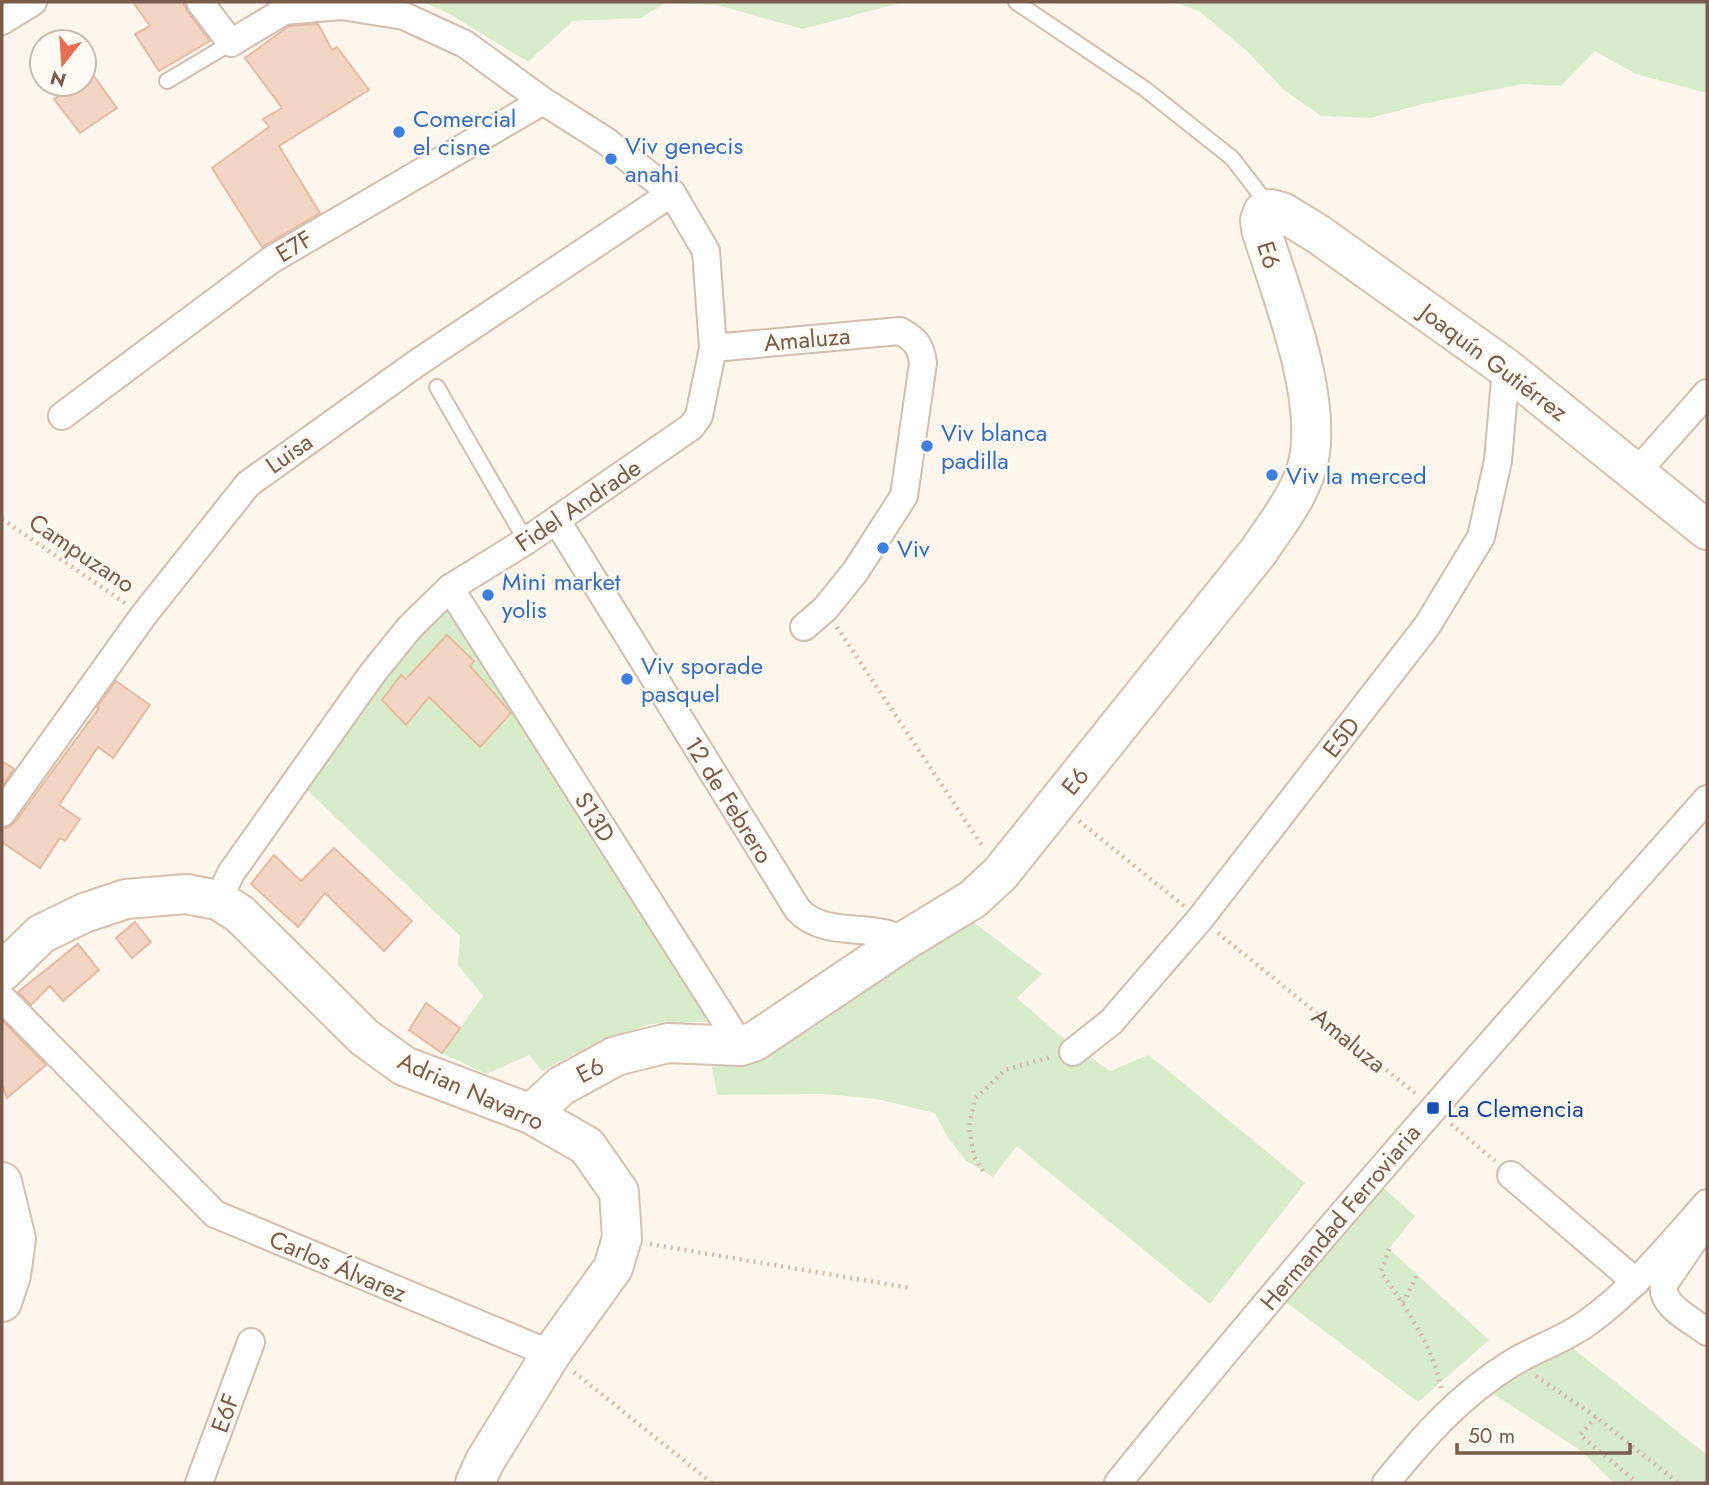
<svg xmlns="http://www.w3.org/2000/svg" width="1709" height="1485" viewBox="0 0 1709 1485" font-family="Jost,sans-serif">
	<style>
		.green { fill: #d8ecc9 }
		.building { fill: #f3d5c3; stroke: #e6bba3; stroke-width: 2 }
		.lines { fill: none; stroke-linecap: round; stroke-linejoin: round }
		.lane-casing { stroke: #d1beb0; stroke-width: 18 }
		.street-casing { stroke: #d1beb0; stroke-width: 30 }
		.secondary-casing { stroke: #d6c0b0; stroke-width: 42 }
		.path { stroke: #d9b8a5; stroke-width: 4.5; stroke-dasharray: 2 5; stroke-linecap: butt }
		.lane { stroke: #fff; stroke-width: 14 }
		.street { stroke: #fff; stroke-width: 26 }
		.secondary { stroke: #fff; stroke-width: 38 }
		.shop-dot { fill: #3f7fe0; stroke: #fffaf3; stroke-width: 2.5 }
		.transit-dot { fill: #1a4fb4; stroke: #fffaf3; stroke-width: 2.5 }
		.labels { text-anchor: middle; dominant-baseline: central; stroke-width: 5; stroke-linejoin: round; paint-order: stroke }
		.shop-label { font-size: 24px; fill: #366cbe; stroke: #fffaf3; text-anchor: start }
		.street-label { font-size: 24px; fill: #7a5c4d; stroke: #fffaf3 }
		.transit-label { font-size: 24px; fill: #164399; stroke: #fffaf3; text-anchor: start }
	</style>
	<rect width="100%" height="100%" fill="#fdf6ec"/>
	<g class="green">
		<path d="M 423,2 L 904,2 L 803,29 L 717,5 L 666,3 L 641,18 L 573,21 L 528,62 L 448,13 Z"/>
		<path d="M 1174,2 L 1707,2 L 1707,93 L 1636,74 L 1595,51 L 1561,86 L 1522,84 L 1427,103 L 1371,118 L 1321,116 L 1284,90 L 1247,51 L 1199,11 Z"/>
		<path d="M 454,607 L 718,1021 L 650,1024 L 597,1043 L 542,1071 L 529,1055 L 486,1074 L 442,1053 L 483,996 L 458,965 L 460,936 L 304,787 L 419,628 Z"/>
		<path d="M 965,916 L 1042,974 L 1017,998 L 1058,1034 L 1110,1071 L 1149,1055 L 1305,1183 L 1210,1304 L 1017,1146 L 993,1177 L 965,1160 L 947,1136 L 935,1113 L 877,1099 L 825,1094 L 717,1095 L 711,1062 Z"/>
		<path d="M 1378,1183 L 1415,1216 L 1389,1249 L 1489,1340 L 1418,1402 L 1281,1298 Z"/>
		<path d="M 1570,1346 L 1707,1455 L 1707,1483 L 1614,1483 L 1580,1450 L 1487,1390 Z"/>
	</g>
	<g class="building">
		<path d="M 133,2 L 183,2 L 187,11 L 210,41 L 159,71 L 135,34 L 150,26 Z"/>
		<path d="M 318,24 L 332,50 L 337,47 L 369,90 L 279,146 L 320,213 L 262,247 L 212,168 L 269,127 L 263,119 L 282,108 L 245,58 L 289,26 Z"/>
		<path d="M 93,75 L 117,108 L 80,133 L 54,99 L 78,84 L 84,84 L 84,80 Z"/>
		<path d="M 447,635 L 474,661 L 470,666 L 511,713 L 480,747 L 429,697 L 406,725 L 382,700 L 401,675 L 406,679 Z"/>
		<path d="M 116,681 L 150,705 L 113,758 L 98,747 L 59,805 L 80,819 L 65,841 L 60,838 L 40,868 L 2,842 L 2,829 L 9,827 L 15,822 L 99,708 L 97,707 Z"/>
		<path d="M 2,761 L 14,769 L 2,786 Z"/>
		<path d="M 334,848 L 412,921 L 384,951 L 325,893 L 298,927 L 251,884 L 274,855 L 301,881 Z"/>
		<path d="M 135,922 L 151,942 L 132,958 L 116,938 Z"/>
		<path d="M 78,944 L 99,970 L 63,1001 L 50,986 L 31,1005 L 18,992 Z"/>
		<path d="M 426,1003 L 460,1028 L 442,1053 L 409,1030 Z"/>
		<path d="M 2,1020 L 46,1065 L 7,1098 L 2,1084 Z"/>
	</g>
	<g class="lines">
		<defs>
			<g id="lane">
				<path d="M 1016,2 L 1145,89 L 1232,158 L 1269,206"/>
				<path d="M 167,81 L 231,43"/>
				<path d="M 437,387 L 526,541"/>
			</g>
			<g id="street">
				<path d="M 200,2 L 231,43 L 284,11 L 341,6 L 404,16 L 465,44 L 543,101 L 606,141 L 672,193 L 706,251 L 713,348 L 699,416 L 691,427 L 526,541 L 450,588 L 410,627 L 372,674 L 231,873 L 218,900"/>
				<path d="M 2,21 L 33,2"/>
				<path d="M 713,348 L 900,331 C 915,339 921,346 923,363 L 904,496 L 855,572 L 825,609 L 804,627"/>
				<path d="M 62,416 L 271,260 L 543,101"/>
				<path d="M 1636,473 L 1707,393"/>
				<path d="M 557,521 L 798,910 C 820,933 853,927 883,933 C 891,934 897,938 904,941"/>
				<path d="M 450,588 L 741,1046"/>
				<path d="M 2,813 L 143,616 L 248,484 L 417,363 L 672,193"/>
				<path d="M 2,998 L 215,1214 L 551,1354"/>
				<path d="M 1073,1052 L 1111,1022 L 1200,919 L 1427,626 L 1481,537 L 1498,461 L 1506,368"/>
				<path d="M 1511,1175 L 1636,1282"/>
				<path d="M 1701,1230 L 1664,1284 C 1660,1306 1692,1320 1707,1332"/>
				<path d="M 199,1483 L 251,1342"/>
				<path d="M 1118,1483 C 1307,1249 1507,1024 1707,799"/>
				<path d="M 1386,1483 C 1424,1436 1460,1395 1512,1363 C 1536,1348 1564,1340 1587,1323 C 1633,1290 1670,1245 1707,1203"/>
			</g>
			<g id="secondary">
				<path d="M 2,972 L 41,934 L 84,913 L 126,899 L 186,894 L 218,900 L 240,914 L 364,1037 L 404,1066 L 531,1114 L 587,1146 L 619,1192 L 622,1238 L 613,1268 L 551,1354 L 485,1461 L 475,1483"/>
				<path d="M 531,1114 L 561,1086 L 616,1056 L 668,1043 L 741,1046 L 755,1041 L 904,941 L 973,899 L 1000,874 L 1258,552 C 1278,522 1305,490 1310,453 C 1319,387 1281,293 1261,229 L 1260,220 L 1263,212 L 1271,209 L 1282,212 L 1318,234 L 1506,368 L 1707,530"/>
				<path d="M 2,1182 L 16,1239 L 11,1275 L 2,1302"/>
			</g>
		</defs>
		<use href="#lane" class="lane-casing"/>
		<use href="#street" class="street-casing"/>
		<use href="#secondary" class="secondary-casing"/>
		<g class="path">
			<path d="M 2,519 L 125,603"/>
			<path d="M 837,627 L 983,847"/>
			<path d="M 1079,821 L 1184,906"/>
			<path d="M 1218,933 L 1415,1093"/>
			<path d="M 1451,1124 L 1495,1161"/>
			<path d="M 983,1171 L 974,1157 L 969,1127 L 975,1099 L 1005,1070 L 1051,1057"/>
			<path d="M 650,1244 L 910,1288"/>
			<path d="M 1389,1249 L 1381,1272 C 1406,1308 1433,1346 1441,1389"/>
			<path d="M 1403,1303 L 1417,1275"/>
			<path d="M 574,1372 L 712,1483"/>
			<path d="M 1536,1376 L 1596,1417 L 1678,1483"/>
			<path d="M 1596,1417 L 1580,1435 L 1634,1480 L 1631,1483"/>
		</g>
		<use href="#lane" class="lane"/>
		<use href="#street" class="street"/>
		<use href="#secondary" class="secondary"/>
	</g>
	<g class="shop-dot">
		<circle cx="399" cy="132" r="7"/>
		<circle cx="611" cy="159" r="7"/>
		<circle cx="927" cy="446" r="7"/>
		<circle cx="1272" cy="475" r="7"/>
		<circle cx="883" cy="548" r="7"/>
		<circle cx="488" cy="595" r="7"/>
		<circle cx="627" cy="679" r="7"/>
	</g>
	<rect class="transit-dot" x="1426" y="1101" width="14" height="14" rx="3.5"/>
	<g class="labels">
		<g class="shop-label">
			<text x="413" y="118">Comercial<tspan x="413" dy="28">el cisne</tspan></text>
			<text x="625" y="145">Viv genecis<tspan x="625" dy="28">anahi</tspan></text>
			<text x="941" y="432">Viv blanca<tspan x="941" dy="28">padilla</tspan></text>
			<text x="1286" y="475">Viv la merced</text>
			<text x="897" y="548">Viv</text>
			<text x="502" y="581">Mini market<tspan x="502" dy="28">yolis</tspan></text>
			<text x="641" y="665">Viv sporade<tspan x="641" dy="28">pasquel</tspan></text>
		</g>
		<g class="street-label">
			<text transform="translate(294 246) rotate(-31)">E7F</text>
			<text transform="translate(1269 255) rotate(72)">E6</text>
			<text transform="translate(807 339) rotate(-5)">Amaluza</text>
			<text transform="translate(1494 362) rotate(37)">Joaquín Gutiérrez</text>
			<text transform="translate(289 453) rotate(-35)">Luisa</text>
			<text transform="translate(578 505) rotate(-34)">Fidel Andrade</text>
			<text transform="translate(82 553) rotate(34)">Campuzano</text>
			<text transform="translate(1341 737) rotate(-52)">E5D</text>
			<text transform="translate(1075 781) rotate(-51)">E6</text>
			<text transform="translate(729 800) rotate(58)">12 de Febrero</text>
			<text transform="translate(595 817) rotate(58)">S13D</text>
			<text transform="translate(1349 1040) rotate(39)">Amaluza</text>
			<text transform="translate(590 1070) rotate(-28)">E6</text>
			<text transform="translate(471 1091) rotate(24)">Adrian Navarro</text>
			<text transform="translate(1340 1217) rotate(-50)">Hermandad Ferroviaria</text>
			<text transform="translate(338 1266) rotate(23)">Carlos Álvarez</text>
			<text transform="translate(225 1413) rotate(-70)">E6F</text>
		</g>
		<g class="transit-label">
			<text x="1447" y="1108">La Clemencia</text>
		</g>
	</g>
	<rect width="1709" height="1485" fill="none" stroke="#7a5c4d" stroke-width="7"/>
	<g transform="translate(63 63) rotate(197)"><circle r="33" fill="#fffaf3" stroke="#cabbb1" stroke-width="2"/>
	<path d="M0-5L12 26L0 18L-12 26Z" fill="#e76f51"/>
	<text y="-10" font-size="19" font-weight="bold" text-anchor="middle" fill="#7a5c4d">N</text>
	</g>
	<path d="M1457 1443v10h173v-10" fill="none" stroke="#7a5c4d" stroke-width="3.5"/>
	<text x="1468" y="1443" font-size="21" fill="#7a5c4d" stroke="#fffaf3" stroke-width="5" paint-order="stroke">50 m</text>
</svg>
